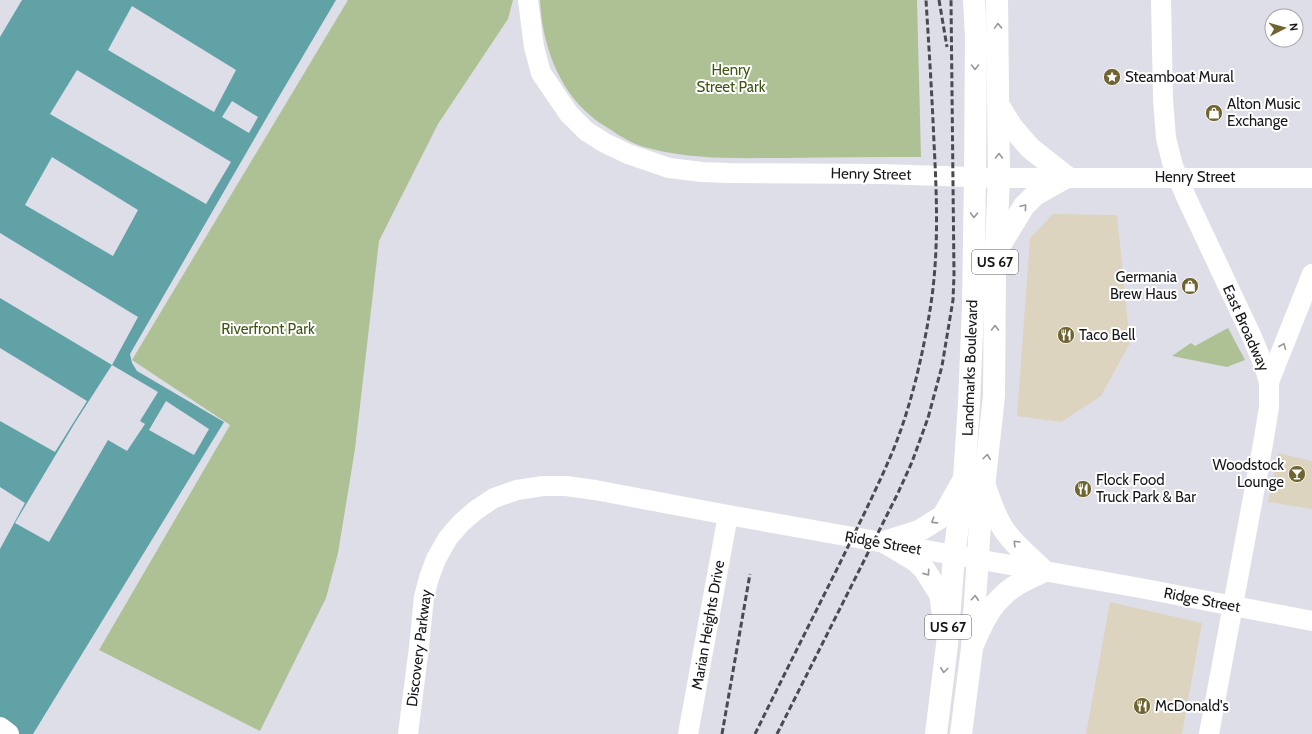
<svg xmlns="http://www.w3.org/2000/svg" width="1312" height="734" viewBox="0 0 1312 734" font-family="Cabin,sans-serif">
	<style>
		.commercial { fill: #ddd4bf }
		.green { fill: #aec195 }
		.water { fill: #61a2a6 }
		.pier { fill: #dedee8 }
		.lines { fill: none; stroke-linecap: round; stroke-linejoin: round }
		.minor { stroke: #fff; stroke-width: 20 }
		.major { stroke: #fff; stroke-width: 22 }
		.highway { stroke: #fff; stroke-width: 22 }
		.rail { stroke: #4a4a50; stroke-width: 3; stroke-dasharray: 6 3; stroke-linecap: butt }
		.oneway { stroke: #979799 }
		.labels { text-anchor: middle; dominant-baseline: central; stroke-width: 4; stroke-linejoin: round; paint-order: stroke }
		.shield { fill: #fff; stroke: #5d5d60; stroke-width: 1 }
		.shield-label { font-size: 14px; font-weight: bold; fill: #18181c }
		.park-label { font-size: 15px; fill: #3f5611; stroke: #fff }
		.poi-label { font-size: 15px; fill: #18181c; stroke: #fff; text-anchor: start }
		.street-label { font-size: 15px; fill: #18181c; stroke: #fff }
	</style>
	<rect width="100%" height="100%" fill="#dedee8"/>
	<g class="commercial">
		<path d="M 1053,214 L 1117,215 L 1130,343 L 1101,396 L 1061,422 L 1017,416 L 1030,238 Z"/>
		<path d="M 1278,453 L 1312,461 L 1312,509 L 1268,502 Z"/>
		<path d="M 1110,602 L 1202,623 L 1182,734 L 1086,734 Z"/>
	</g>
	<g class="green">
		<path d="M 348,0 L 513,0 L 508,19 L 438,124 L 379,241 L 355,449 L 338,553 L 326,598 L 260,731 L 99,650 L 230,425 L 132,360 Z"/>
		<path d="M 540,0 L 917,0 L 921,157 C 876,157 830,157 785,158 C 741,158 695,160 652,149 C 636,146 621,137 608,128 C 602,124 596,121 591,116 C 557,88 542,42 540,0 Z"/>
		<path d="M 1228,328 L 1245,360 L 1227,367 L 1172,356 L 1191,343 L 1195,346 Z"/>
	</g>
	<path class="water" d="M 22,0 L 336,0 L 267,117 L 130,354 L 132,363 L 137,371 L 224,422 L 33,734 L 0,734 L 0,37 Z"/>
	<g class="pier">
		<path d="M 132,6 L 236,70 L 214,112 L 108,50 Z"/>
		<path d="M 77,70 L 231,162 L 206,204 L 50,114 Z"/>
		<path d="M 232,101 L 258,117 L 249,133 L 222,117 Z"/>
		<path d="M 52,157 L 138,210 L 113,256 L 25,205 Z"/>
		<path d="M 0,233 L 138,317 L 112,365 L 158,392 L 140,421 L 145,424 L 127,451 L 108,440 L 49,542 L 15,523 L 76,421 L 112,365 L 0,298 Z"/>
		<path d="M 0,348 L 87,401 L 55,452 L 0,421 Z"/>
		<path d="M 166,401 L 209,429 L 194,455 L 149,430 Z"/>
		<path d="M 0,487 L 25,503 L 0,549 Z"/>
	</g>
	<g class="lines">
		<g class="minor">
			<path d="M 528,0 L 534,47 L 541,73 L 569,114 L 586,131 L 605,143 L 628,154 L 669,168 L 702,172 L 728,173 L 882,174 L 999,178 L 1312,178"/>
			<path d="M 1161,0 L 1163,99 L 1166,138 L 1173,166 L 1187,199 L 1252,337 L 1264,366 L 1269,382 L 1269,407 L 1263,444 L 1209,734"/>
			<path d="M 1269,382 L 1312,274"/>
			<path d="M 408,734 L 419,647 L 424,597 L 429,578 L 436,559 L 448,538 L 461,523 L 476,510 L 494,498 L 517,490 L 543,486 L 566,486 L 595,490 L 728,515 L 1140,588 L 1312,621"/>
			<path d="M 688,734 L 728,515"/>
		</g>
		<g class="major">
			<path d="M 996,252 L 1024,206 L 1035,195 L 1067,177 L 1030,148 L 1012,127 L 999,106"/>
			<path d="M 884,542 L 916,561 L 924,569 L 940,594 L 944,622"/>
			<path d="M 884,542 L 919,531 L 943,516 L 964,479"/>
			<path d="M 973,645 C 981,626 989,607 1006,593 C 1016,583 1031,578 1044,571 C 1029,556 1010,542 1000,523 C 993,511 989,497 984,483"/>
		</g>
		<g class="highway">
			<path d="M 0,728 L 8,734"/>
			<path d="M 936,734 L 947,645 L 954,556 L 964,479 L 969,403 L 973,307 L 975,176 L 976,37 L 974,0"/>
			<path d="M 961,734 L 972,648 L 980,524 L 994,396 L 995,267 L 999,178 L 997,0"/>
		</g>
		<g class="rail">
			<path d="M 939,0 L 947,47"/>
			<path d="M 722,734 L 750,574"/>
			<path d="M 755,734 C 782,679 810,623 838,567 C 857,528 877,489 894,448 C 911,406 923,354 930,310 C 939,255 937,199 934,143 C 932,95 929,48 926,0"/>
			<path d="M 777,734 L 898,493 L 912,462 L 928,418 L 942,366 L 953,300 L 954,275 L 951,0"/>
		</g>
	</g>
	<defs><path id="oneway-chevron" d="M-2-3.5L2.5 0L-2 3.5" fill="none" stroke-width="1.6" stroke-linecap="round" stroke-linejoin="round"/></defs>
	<g class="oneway">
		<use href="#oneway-chevron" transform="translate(998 26) rotate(-92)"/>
		<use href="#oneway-chevron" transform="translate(975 67) rotate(90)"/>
		<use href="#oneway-chevron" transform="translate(999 156) rotate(-90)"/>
		<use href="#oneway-chevron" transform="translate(1024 207) rotate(-50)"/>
		<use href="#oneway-chevron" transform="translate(974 215) rotate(91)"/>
		<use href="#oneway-chevron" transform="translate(995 328) rotate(-90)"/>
		<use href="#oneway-chevron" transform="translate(1283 346) rotate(-68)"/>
		<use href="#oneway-chevron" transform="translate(987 457) rotate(-83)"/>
		<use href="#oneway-chevron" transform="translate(934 521) rotate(147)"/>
		<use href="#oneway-chevron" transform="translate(1016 543) rotate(-135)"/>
		<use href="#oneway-chevron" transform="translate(927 573) rotate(55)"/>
		<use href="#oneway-chevron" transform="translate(975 598) rotate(-86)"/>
		<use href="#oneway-chevron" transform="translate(944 670) rotate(97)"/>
	</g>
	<defs>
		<symbol id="sight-disc" viewBox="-11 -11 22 22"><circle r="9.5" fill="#706431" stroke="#fff"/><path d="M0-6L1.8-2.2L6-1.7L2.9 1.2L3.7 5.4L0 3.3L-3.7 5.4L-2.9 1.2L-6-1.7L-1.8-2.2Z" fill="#fff"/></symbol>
		<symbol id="shop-disc" viewBox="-11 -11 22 22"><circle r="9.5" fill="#706431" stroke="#fff"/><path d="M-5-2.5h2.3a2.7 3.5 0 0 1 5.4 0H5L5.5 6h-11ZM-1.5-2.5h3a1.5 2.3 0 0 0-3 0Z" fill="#fff"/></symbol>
		<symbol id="restaurant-disc" viewBox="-11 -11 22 22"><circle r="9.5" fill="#706431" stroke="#fff"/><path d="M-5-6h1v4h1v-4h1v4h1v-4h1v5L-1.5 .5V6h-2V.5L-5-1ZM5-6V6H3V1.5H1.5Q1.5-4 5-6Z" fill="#fff"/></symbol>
		<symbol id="bar-disc" viewBox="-11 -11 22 22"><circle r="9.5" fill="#706431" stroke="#fff"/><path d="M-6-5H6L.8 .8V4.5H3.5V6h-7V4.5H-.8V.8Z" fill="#fff"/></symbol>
	</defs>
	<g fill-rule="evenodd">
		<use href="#sight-disc" x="1102" y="67" width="20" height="20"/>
		<use href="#shop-disc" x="1204" y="103" width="20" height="20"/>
		<use href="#shop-disc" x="1180" y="276" width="20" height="20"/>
		<use href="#restaurant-disc" x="1056" y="325" width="20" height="20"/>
		<use href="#bar-disc" x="1287" y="464" width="20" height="20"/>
		<use href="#restaurant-disc" x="1073" y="479" width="20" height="20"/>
		<use href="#restaurant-disc" x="1132" y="696" width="20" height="20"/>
	</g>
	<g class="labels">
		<g class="shield">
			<rect x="972" y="250" width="46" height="24" rx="3"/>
			<rect x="925" y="615" width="46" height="24" rx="3"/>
		</g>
		<g class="shield-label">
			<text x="995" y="262">US 67</text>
			<text x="948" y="627">US 67</text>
		</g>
		<g class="park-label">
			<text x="731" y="70">Henry<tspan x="731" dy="17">Street Park</tspan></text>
			<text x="268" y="329">Riverfront Park</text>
		</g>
		<g class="poi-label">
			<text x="1125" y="77">Steamboat Mural</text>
			<text x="1227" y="104">Alton Music<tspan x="1227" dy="17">Exchange</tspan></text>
			<text x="1177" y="277" text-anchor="end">Germania<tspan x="1177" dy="17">Brew Haus</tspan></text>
			<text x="1079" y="335">Taco Bell</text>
			<text x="1284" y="465" text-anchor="end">Woodstock<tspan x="1284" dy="17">Lounge</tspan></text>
			<text x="1096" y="480">Flock Food<tspan x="1096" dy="17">Truck Park &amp; Bar</tspan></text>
			<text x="1155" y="706">McDonald's</text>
		</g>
		<g class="street-label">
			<text transform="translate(871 174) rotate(1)">Henry Street</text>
			<text x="1195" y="177">Henry Street</text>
			<text transform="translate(1246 328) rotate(66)">East Broadway</text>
			<text transform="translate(970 368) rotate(-88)">Landmarks Boulevard</text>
			<text transform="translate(883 543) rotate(10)">Ridge Street</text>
			<text transform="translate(1202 600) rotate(11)">Ridge Street</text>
			<text transform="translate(708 625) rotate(-80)">Marian Heights Drive</text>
			<text transform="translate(419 648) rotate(-83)">Discovery Parkway</text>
		</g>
	</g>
	<g transform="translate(1284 28) rotate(84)"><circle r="19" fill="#ffffff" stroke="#a3a3a4"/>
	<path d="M0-3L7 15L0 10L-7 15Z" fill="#706431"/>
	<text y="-6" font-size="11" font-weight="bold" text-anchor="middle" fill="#18181c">N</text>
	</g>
</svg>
